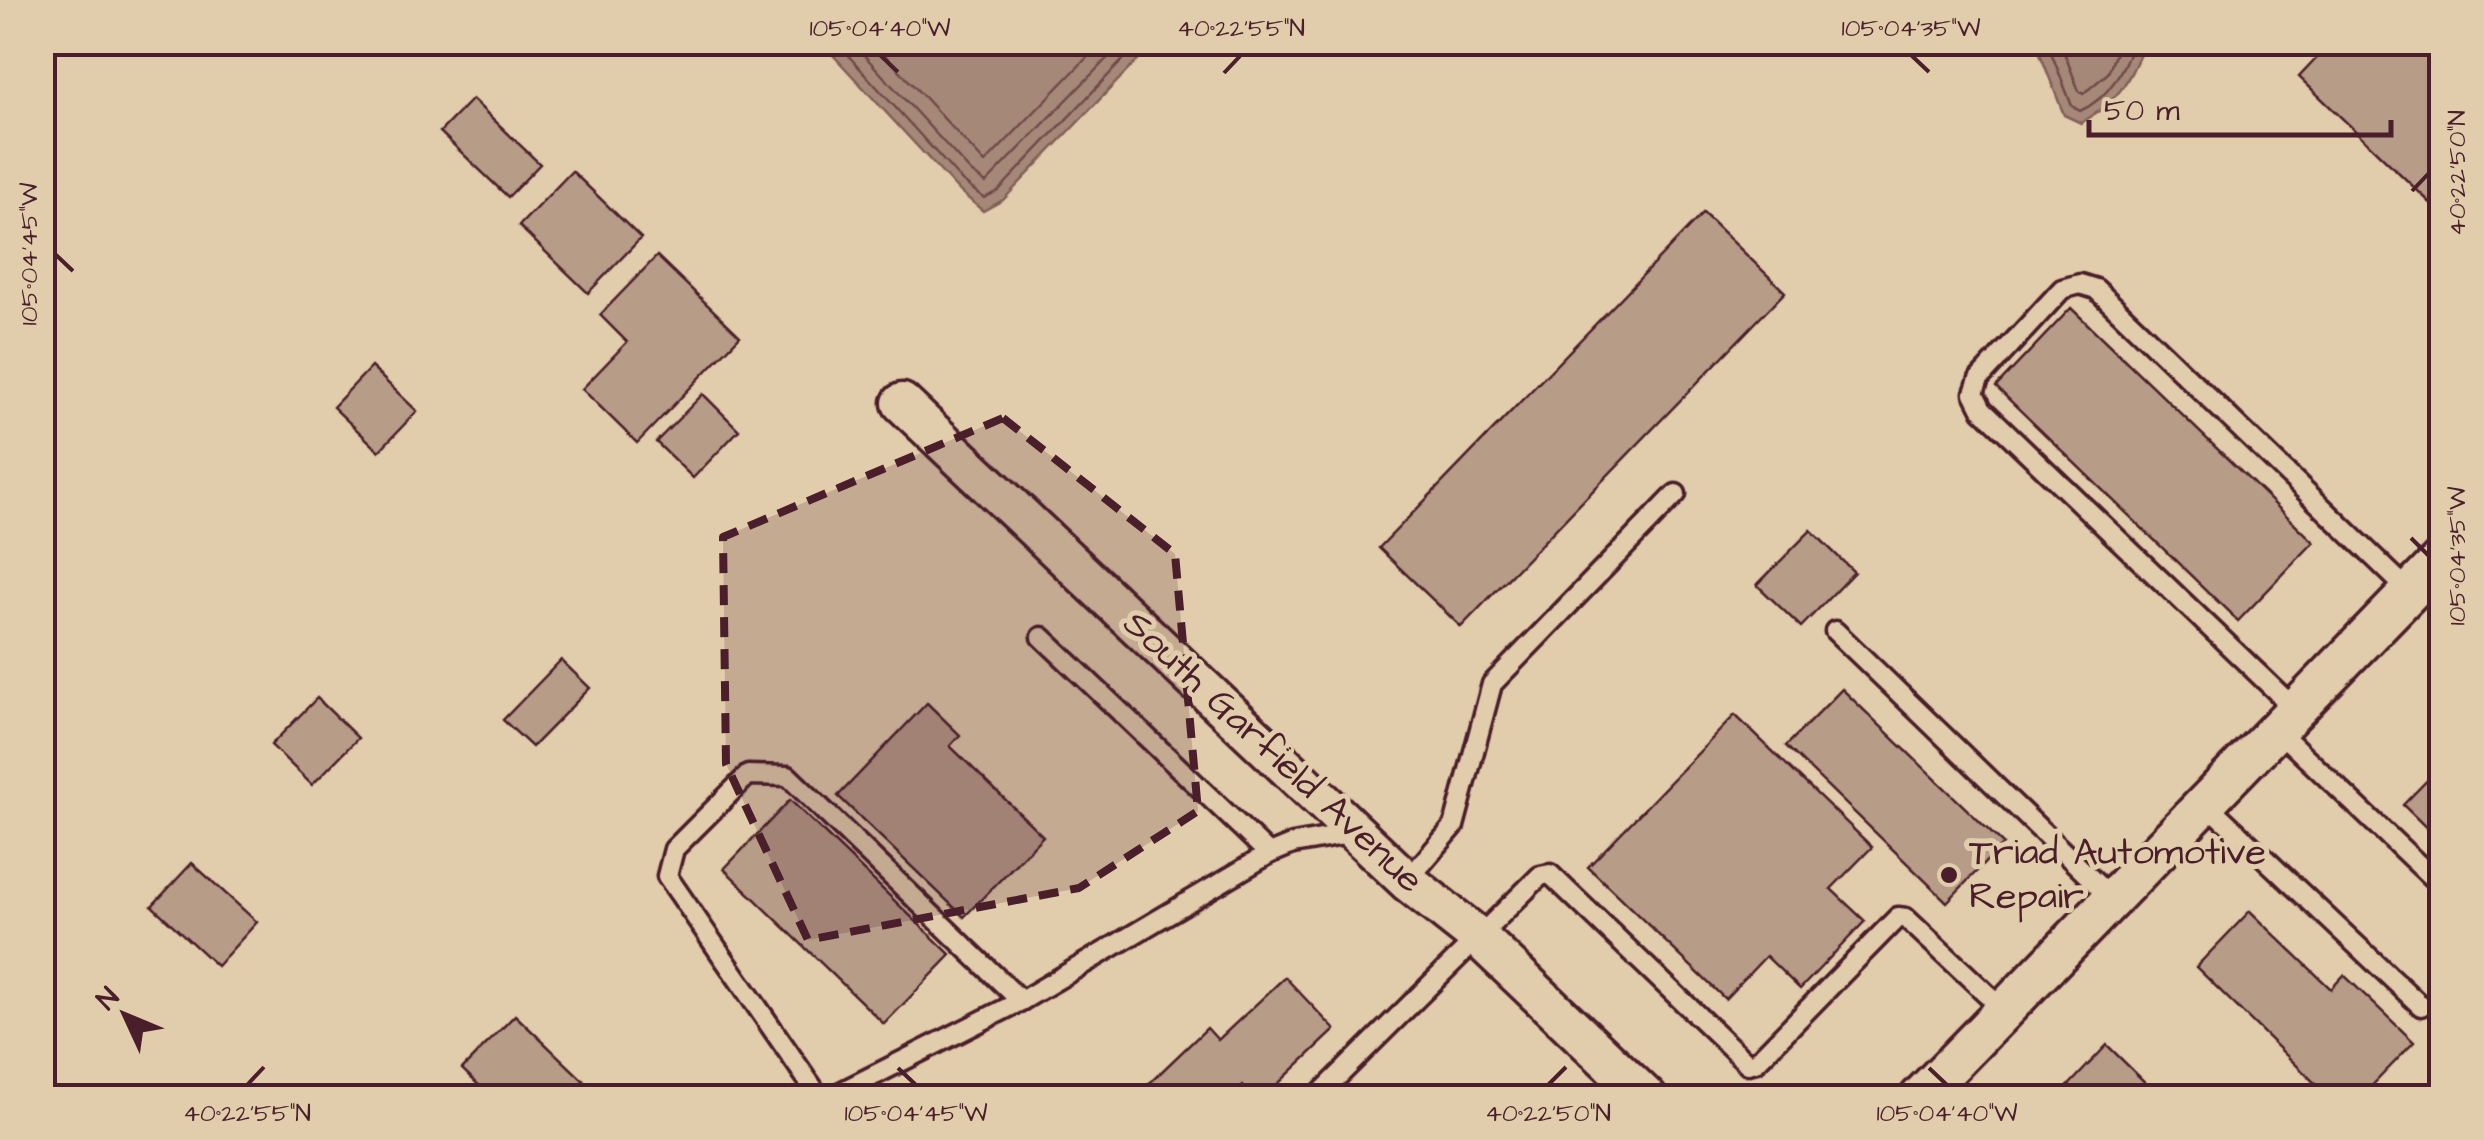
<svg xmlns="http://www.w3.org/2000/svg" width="2484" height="1140" viewBox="0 0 2484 1140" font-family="'Architects Daughter',sans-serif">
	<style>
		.water { fill: #a68878; stroke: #815e59; stroke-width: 2.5 }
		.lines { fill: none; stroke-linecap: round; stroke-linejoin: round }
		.shore { stroke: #6f494a; stroke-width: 2.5 }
		.building { fill: #b79c87; stroke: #4a1f2b; stroke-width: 2.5 }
		.service-casing { stroke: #4a1f2b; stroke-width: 25 }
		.minor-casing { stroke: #4a1f2b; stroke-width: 45 }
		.service { stroke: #e1cdab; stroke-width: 18 }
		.minor { stroke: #e1cdab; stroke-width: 38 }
		.marked { fill: #4a1f2b; fill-opacity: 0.2; stroke: #4a1f2b; stroke-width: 8; stroke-dasharray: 20 12; stroke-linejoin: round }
		.ticks { fill: none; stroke: #4a1f2b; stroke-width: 4 }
		.poi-dot { fill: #4a1f2b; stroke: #e1cdab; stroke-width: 4 }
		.labels { text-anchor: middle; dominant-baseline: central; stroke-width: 10; stroke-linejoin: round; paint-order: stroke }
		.street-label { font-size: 38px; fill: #4a1f2b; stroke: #e1cdab }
		.poi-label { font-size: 38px; fill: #4a1f2b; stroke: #e1cdab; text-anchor: start }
		.neatline { fill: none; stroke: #4a1f2b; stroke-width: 4 }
		.ticks-label { font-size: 25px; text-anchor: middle; fill: #4a1f2b }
	</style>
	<rect width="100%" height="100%" fill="#e1cdab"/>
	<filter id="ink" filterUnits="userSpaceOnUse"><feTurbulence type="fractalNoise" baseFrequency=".01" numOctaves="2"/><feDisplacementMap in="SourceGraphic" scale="20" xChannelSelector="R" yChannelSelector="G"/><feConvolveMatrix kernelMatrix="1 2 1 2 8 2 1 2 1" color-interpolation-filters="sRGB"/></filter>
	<g filter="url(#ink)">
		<g class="water">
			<path d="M 822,43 L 1154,43 L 1003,200 L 983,211 L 956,188 Z"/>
			<path d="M 2036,43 L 2036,42 L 2145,43 C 2127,83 2121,99 2081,123 L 2064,115 Z"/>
		</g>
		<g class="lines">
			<g class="shore">
				<path d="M 836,42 L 962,181 L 984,198 L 998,191 L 1140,42"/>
				<path d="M 852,42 L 971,172 L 986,183 L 1123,42"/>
				<path d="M 873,42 L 985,163 L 1102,42"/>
				<path d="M 2047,42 L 2072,106 L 2080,111 C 2110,97 2122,72 2134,42"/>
				<path d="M 2060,42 L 2079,91 L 2083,94 L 2108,73 L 2120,42"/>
			</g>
		</g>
		<g class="building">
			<path d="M 2332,42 L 2429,42 L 2442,55 L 2442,214 L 2299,77 Z"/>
			<path d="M 472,99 L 540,164 L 508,197 L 440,132 Z"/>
			<path d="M 572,171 L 641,238 L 588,293 L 519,226 Z"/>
			<path d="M 1703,213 L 1785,292 L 1461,627 L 1379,548 Z"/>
			<path d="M 657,256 L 740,336 L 637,443 L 582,389 L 627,342 L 600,315 Z"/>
			<path d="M 2071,308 L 2314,542 L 2238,621 L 1996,387 Z"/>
			<path d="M 371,367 L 417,411 L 379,451 L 333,407 Z"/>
			<path d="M 703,394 L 739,430 L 693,478 L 656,442 Z"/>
			<path d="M 1811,530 L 1854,572 L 1801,627 L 1757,585 Z"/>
			<path d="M 561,660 L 590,688 L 532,747 L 503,720 Z"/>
			<path d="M 1842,689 L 2003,844 L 1947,902 L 1786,746 Z"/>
			<path d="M 317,698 L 358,738 L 312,785 L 271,745 Z"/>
			<path d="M 927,703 L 960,735 L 950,746 L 1043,836 L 964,917 L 838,796 Z"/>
			<path d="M 1735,715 L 1872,847 L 1831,889 L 1865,921 L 1800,989 L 1766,956 L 1725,999 L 1588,867 Z"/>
			<path d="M 2442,765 L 2442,843 L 2403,805 Z"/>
			<path d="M 790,800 L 951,955 L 884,1024 L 724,869 Z"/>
			<path d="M 192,863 L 257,922 L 217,966 L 152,906 Z"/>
			<path d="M 2250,911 L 2331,989 L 2344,975 L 2414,1042 L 2360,1098 L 2330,1098 L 2196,967 Z"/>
			<path d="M 1285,977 L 1335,1030 L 1263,1098 L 1255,1098 L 1243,1085 L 1230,1098 L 1134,1098 L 1207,1028 L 1218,1040 Z"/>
			<path d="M 515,1015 L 584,1081 L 568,1098 L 492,1098 L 462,1069 Z"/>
			<path d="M 2107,1045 L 2161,1098 L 2057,1098 Z"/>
		</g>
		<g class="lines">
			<defs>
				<g id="service">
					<path d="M 1835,631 L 2112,899"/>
					<path d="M 1042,637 L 1269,854"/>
					<path d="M 2296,710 L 1982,409 L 1974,393 L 1979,379 L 2062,289 L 2080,284 L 2096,289 L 2410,592"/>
					<path d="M 2277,730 L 2442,887"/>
					<path d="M 2205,802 L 2421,1006"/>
					<path d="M 1407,881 L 1454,826 L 1492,684 L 1676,494"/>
					<path d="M 820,1098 L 667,876 L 674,849 L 748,775 L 788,776 L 1021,1001"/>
					<path d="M 829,1098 L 1021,1001 L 1269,854 L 1293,844 L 1355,833"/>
					<path d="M 1316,1098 L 1540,876 L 1550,874 L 1748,1064 L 1756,1062 L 1898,917 L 1906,918 L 2004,1010"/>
				</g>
				<g id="minor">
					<path d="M 902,403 L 1407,881 L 1479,938 L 1647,1098"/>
					<path d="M 1919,1098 L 2442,559"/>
				</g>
			</defs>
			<use href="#service" class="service-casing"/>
			<use href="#minor" class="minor-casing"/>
			<use href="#service" class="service"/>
			<use href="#minor" class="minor"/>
		</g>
	</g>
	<path class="marked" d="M 1003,418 L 1175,554 L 1198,811 L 1079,888 L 808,940 L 726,764 L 723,537 Z"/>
	<path class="ticks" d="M 880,55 L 898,72M 1911,55 L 1929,72M 1224,73 L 1241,55M 2412,191 L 2429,173M 55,254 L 73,271M 2411,538 L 2429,556M 898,1068 L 916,1085M 1929,1068 L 1947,1085M 247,1085 L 264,1067M 1548,1085 L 1566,1067"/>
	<circle class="poi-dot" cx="1949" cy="875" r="10"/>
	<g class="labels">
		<g class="street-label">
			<text transform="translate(1273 752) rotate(43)">South Garfield Avenue</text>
		</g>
		<g class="poi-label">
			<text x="1969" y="853">Triad Automotive<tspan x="1969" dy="44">Repair</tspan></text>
		</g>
	</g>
	<rect width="2484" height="1140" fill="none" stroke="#e1cdab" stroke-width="110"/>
	<g transform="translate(125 1015) rotate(314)" stroke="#e1cdab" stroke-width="8" paint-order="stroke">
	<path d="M0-8L18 38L0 25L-18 38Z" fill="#4a1f2b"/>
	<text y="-15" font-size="28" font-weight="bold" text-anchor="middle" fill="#4a1f2b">N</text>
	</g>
	<path d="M2089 120v15h302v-15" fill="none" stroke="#4a1f2b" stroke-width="5"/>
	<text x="2104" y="120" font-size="30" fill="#4a1f2b" stroke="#e1cdab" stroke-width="8" paint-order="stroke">50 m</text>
	<rect x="55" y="55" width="2374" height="1030" class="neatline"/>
	<g class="ticks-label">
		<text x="880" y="36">105°04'40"W</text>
		<text x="1241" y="36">40°22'55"N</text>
		<text x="1911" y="36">105°04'35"W</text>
		<text transform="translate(2456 173) rotate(-90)" y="9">40°22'50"N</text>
		<text transform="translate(28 254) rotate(-90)" y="9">105°04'45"W</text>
		<text transform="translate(2456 556) rotate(-90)" y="9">105°04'35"W</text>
		<text x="247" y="1121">40°22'55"N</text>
		<text x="916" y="1121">105°04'45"W</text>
		<text x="1548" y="1121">40°22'50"N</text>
		<text x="1947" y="1121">105°04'40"W</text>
	</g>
</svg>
